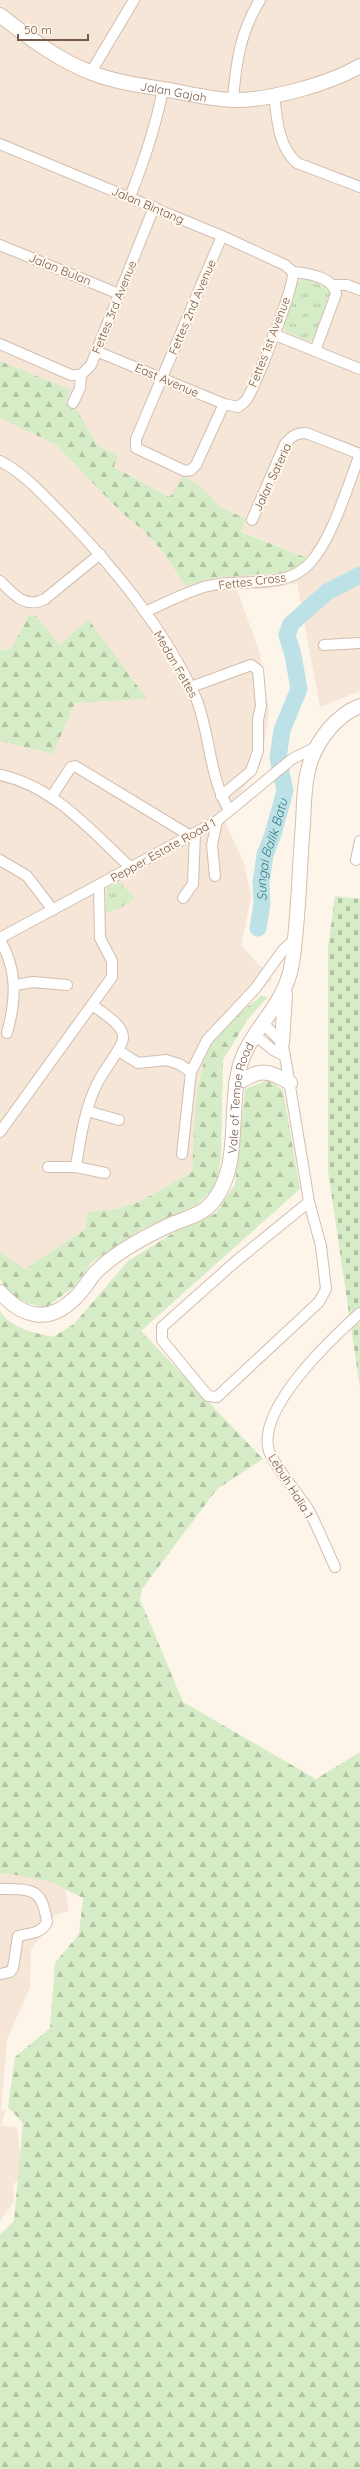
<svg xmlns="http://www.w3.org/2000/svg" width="360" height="2469" viewBox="0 0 360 2469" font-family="Quicksand,sans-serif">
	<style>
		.residential { fill: #f5e6d7 }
		.grass { fill: url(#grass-tufts) }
		.forest { fill: url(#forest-firs) }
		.cemetery { fill: url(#cemetery-stones) }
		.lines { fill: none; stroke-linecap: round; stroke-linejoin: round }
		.river { stroke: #bce2e8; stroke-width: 17 }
		.street-casing { stroke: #d2beb0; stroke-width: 12 }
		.secondary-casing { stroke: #d5bead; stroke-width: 16 }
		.street { stroke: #fff; stroke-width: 10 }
		.secondary { stroke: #fff; stroke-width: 14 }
		.labels { text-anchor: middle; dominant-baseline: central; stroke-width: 4; stroke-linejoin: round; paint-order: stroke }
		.street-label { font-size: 12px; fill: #785a4b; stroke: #fff9ef }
		.water-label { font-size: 13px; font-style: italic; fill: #417b85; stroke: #fff9ef }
	</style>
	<defs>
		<pattern id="grass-tufts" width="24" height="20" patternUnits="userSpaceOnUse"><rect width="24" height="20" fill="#d6ecc6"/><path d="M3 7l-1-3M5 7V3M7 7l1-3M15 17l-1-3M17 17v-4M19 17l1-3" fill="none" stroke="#b2c2a3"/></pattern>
		<pattern id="forest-firs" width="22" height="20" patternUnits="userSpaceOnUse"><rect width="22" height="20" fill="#d6ecc6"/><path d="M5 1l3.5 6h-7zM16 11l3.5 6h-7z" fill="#b2c2a3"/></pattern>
		<pattern id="cemetery-stones" width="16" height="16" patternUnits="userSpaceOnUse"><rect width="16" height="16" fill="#d6ecc6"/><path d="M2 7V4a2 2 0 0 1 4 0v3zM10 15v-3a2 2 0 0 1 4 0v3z" fill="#b2c2a3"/></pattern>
	</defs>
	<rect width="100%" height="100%" fill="#fdf5e9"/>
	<g class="residential">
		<path d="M 0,0 L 360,0 L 360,691 L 320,707 L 297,583 L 265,589 L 237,589 L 260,654 L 269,712 L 261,764 L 240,794 L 220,811 L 244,863 L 251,897 L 241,945 L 272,979 L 231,1021 L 200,1074 L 192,1172 L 139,1202 L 117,1209 L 87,1212 L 85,1229 L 25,1269 L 0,1252 L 0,741 L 53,754 L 75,703 L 146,699 L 60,645 L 36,616 L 29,615 L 11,649 L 0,650 L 0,418 L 55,444 L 122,513 L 144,531 L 163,552 L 185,586 L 212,578 L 242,575 L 307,558 L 241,531 L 245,519 L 220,507 L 198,484 L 183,476 L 171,497 L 114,467 L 118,456 L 98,446 L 75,407 L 65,402 L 70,390 L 0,361 Z"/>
		<path d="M 6,1873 L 51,1882 L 65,1889 L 69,1911 L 54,1915 L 31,1950 L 30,1987 L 7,2040 L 1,2110 L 5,2111 L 1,2126 L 17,2127 L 23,2178 L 13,2184 L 14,2202 L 0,2221 L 0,1874 Z"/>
	</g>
	<g class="grass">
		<path d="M 305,279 L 326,287 L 330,292 L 316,333 L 310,341 L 288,333 L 282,326 L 296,284 Z"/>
		<path d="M 118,881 L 135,898 L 119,909 L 106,912 L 107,889 Z"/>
	</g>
	<g class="forest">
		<path d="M 0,361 L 71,390 L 65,402 L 75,407 L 98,446 L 118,456 L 114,467 L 170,497 L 183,476 L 198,484 L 220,507 L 246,519 L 241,532 L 307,558 L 296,569 L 278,573 L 212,578 L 185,586 L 163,552 L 144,531 L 122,513 L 55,444 L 0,418 Z"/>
		<path d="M 29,615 L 36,616 L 60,645 L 88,619 L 147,699 L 75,703 L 53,754 L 0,741 L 0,650 L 11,649 Z"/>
		<path d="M 261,996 L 268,997 L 248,1019 L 223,1060 L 221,1157 L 217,1185 L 197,1205 L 142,1229 L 92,1262 L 74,1287 L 45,1308 C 27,1303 7,1298 0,1278 C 0,1271 0,1260 0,1252 L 25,1269 L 85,1229 L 87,1212 L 117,1209 L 139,1202 L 192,1172 C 195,1135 193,1070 214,1040 C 226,1022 244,1010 261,996 Z"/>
		<path d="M 268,1080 L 283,1090 L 300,1189 L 141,1331 L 263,1459 L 217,1489 L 142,1589 L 140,1599 L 183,1702 L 316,1779 L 360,1752 L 360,2469 L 0,2469 L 0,2235 L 14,2221 L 23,2123 L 8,2107 L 15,2057 L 50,2028 L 55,1963 L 79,1934 L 83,1898 L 51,1882 L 6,1873 L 0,1874 L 0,1311 C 10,1328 35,1333 53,1337 L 74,1324 L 128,1261 L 178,1230 L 215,1214 L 235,1184 L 245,1089 Z"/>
	</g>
	<path class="cemetery" d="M 335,896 L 360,899 L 360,1388 L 328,1171 L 328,948 Z"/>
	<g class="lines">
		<path class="river" id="s1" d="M 258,928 L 262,904 L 261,882 L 265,855 L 273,834 L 285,791 L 278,758 L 282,730 L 299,689 L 293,655 L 287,635 L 291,624 L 327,592 L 360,575"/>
		<defs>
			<g id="street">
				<path d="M 91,72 L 134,0"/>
				<path d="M 274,95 C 277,119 278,146 297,163 L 360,187"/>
				<path d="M 233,100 C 236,63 240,32 260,0"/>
				<path d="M 0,144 L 222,236 L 285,265 L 293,272"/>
				<path d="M 130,197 C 144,161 156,127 163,89"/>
				<path d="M 222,236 L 136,439 L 136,448 L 185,471 L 191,470 L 196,465 L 224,404"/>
				<path d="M 0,245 L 119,294"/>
				<path d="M 293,272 C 307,273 334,277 336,294 L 315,351"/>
				<path d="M 333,285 L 347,285 L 360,290"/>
				<path d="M 273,334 L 360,369"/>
				<path d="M 0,344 L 71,375 L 81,375"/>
				<path d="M 96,351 L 224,404 L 238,407 C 241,405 244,403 247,399 C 257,381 294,289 293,272"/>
				<path d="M 73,403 L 80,388 L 81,375 L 91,365 L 154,207"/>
				<path d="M 0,461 C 25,474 43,495 62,514 C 115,569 164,628 196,698 C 211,736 208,774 229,810"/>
				<path d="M 252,520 L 285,444 C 292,436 296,433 306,433 L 360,454"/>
				<path d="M 0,581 C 14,595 25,609 45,599 L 100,554"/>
				<path d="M 145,612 C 165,603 184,593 204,587 C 237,577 284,591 309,564 C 332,540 348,485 360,454"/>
				<path d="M 324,645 L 360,643"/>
				<path d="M 191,687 L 251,665 L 258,670 L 261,706 L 258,720 L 258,751 L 251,771 L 221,796"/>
				<path d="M 0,775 C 54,786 91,831 130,867"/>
				<path d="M 52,796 L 71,767 L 75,766 L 189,835"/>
				<path d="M 0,860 L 27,876 L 53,910"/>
				<path d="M 356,860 L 360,841"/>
				<path d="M 215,876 L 212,845 L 217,821"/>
				<path d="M 183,898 L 193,884 L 195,833"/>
				<path d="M 0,938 L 217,821 L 292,759 L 316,747"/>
				<path d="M 0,940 C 18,971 16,1000 7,1033"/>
				<path d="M 15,985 L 33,982 L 67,985"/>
				<path d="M 264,1024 L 282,1043 L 285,1056 L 309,1202 L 321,1246 L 326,1289 L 319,1302 L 217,1397 L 208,1396 L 162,1340 L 162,1327 L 235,1262 L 309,1202"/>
				<path d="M 255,1035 L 273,1050 L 285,1056"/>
				<path d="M 119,1051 L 138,1063 L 166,1060 L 179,1064 L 191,1072"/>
				<path d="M 87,1111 L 119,1120"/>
				<path d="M 0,1132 L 112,977 L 112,961 L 100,938 L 99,886"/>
				<path d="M 182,1154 L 191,1072 L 207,1040 L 255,989 L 283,950 L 294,940"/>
				<path d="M 48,1167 L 76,1167 L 105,1173"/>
				<path d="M 76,1167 C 80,1139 85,1107 98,1082 C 103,1071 124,1046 123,1037 C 123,1024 102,1013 93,1005"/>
				<path d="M 335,1567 C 326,1548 318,1527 308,1509 C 299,1495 273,1464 269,1451 C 256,1409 332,1338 360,1313"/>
				<path d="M 0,1889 C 32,1889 42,1888 47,1922 C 42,1934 29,1933 18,1936 L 13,1968 L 10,1972 L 0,1974"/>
			</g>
			<g id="secondary">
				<path id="s2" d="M 0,15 C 28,37 58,60 92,73 C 115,82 139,85 163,89 C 186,93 209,99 232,100 C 268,101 329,84 360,66"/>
				<path d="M 282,1043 L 285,994"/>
				<path d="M 236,1084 C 258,1070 266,1068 290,1083"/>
				<path id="s3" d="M 0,1292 C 23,1318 49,1324 75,1298 C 83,1291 88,1281 95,1273 C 115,1252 146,1236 172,1224 C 184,1219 198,1216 208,1207 C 243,1173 228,1112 239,1069 C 249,1029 285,1008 292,963 C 299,918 299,870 303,824 C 304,803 304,780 311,760 C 319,738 337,715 360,706"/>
			</g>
		</defs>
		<use href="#street" class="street-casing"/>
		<use href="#secondary" class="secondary-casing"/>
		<use href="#street" class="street"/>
		<use href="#secondary" class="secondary"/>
	</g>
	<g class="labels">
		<g class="street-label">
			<text stroke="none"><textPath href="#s2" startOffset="193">Jalan Gajah</textPath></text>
			<text transform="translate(148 205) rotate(23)">Jalan Bintang</text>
			<text transform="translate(60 269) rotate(22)">Jalan Bulan</text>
			<text transform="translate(114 307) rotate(-68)">Fettes 3rd Avenue</text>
			<text transform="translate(192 307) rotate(-67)">Fettes 2nd Avenue</text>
			<text transform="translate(269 342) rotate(-69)">Fettes 1st Avenue</text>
			<text transform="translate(167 380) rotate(23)">East Avenue</text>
			<text transform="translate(272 477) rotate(-65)">Jalan Sateria</text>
			<text transform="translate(252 581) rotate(-7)">Fettes Cross</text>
			<text transform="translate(176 664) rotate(60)">Medan Fettes</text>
			<text transform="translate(163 850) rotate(-29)">Pepper Estate Road 1</text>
			<text stroke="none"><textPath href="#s3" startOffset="367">Vale of Tempe Road</textPath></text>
			<text transform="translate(291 1486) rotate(58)">Lebuh Halia 1</text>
		</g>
		<g class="water-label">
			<text stroke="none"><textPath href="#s1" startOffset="80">Sungai Balik Batu</textPath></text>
		</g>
	</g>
	<path d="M18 34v6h70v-6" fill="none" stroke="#785a4b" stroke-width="2"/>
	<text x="24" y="34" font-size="12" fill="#785a4b" stroke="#fff9ef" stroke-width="3" paint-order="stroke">50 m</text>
</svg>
